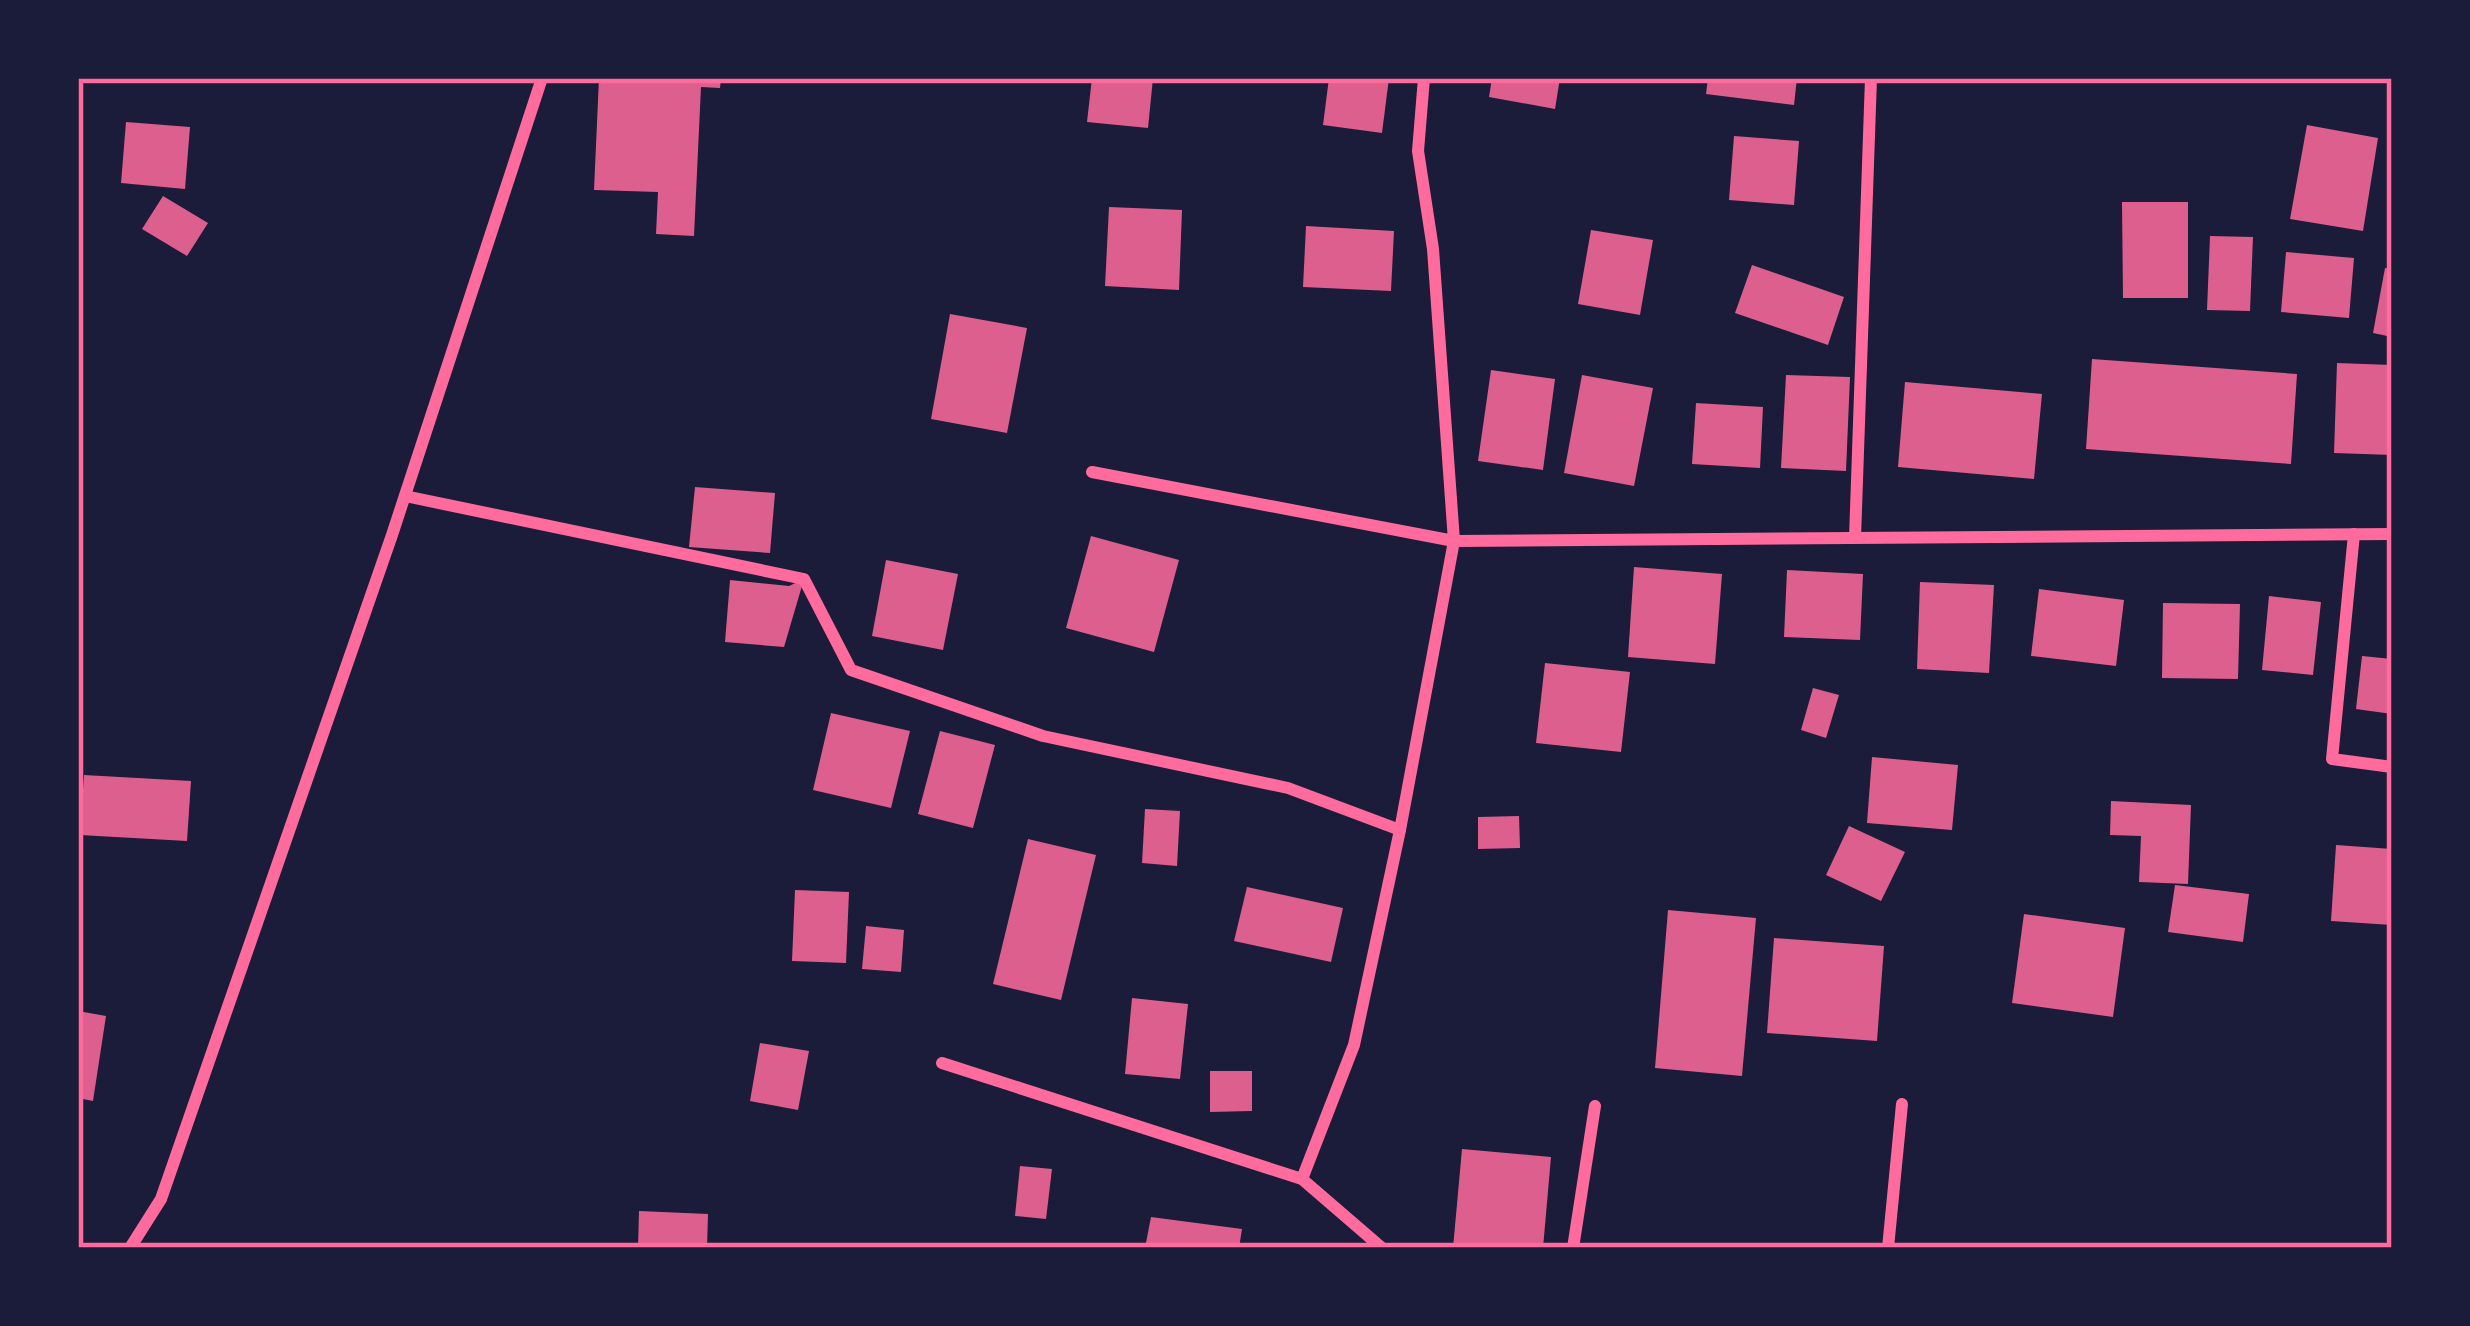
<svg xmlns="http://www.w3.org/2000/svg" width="2470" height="1326" viewBox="0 0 2470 1326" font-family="Karla,sans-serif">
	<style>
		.building { fill: #dd5f8e }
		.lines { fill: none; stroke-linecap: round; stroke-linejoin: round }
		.minor { stroke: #ff6b9d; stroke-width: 12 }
		.neatline { fill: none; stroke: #ff6b9d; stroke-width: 4.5 }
	</style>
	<rect width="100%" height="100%" fill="#1b1b3a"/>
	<g class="building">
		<path d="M 599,78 L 721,78 L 720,88 L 701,87 L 694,236 L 656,234 L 658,192 L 594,190 Z"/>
		<path d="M 1092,78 L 1153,78 L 1148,128 L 1087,122 Z"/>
		<path d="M 1329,78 L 1389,78 L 1382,133 L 1323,125 Z"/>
		<path d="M 1492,78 L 1560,78 L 1555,109 L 1489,97 Z"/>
		<path d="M 1708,78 L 1797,78 L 1794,105 L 1706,94 Z"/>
		<path d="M 126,122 L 190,127 L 185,189 L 121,183 Z"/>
		<path d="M 2307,125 L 2378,138 L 2363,231 L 2290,219 Z"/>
		<path d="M 1734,136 L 1799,141 L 1794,205 L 1729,200 Z"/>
		<path d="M 163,196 L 208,223 L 187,256 L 142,229 Z"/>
		<path d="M 2122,202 L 2188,202 L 2188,298 L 2123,298 Z"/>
		<path d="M 1109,207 L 1182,210 L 1179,290 L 1105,286 Z"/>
		<path d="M 1306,226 L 1394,231 L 1391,291 L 1303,287 Z"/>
		<path d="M 1591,230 L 1653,240 L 1640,315 L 1578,304 Z"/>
		<path d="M 2210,236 L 2253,237 L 2250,311 L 2207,310 Z"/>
		<path d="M 2286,252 L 2354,258 L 2349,318 L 2281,312 Z"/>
		<path d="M 1752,265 L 1844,297 L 1828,345 L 1735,313 Z"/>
		<path d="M 2385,268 L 2392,269 L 2392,337 L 2373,333 Z"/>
		<path d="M 950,314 L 1027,328 L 1007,433 L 931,419 Z"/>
		<path d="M 2092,359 L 2297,374 L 2291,464 L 2086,449 Z"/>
		<path d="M 2337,363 L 2392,365 L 2392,455 L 2334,453 Z"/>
		<path d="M 1491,370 L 1555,379 L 1543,470 L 1478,461 Z"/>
		<path d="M 1582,375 L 1653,388 L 1634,486 L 1564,473 Z"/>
		<path d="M 1786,375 L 1850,377 L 1846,471 L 1781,468 Z"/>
		<path d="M 1905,382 L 2042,394 L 2034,479 L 1898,467 Z"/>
		<path d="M 1696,403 L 1763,407 L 1760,468 L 1692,464 Z"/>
		<path d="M 695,487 L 775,493 L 770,553 L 689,547 Z"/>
		<path d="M 1091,536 L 1179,560 L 1154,652 L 1066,628 Z"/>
		<path d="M 886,560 L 958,574 L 943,650 L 872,636 Z"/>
		<path d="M 1634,567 L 1722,574 L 1715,664 L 1628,657 Z"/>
		<path d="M 1787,570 L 1863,574 L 1860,640 L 1784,637 Z"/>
		<path d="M 804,579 L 784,647 L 725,642 L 730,580 L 789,586 Z"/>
		<path d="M 1920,582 L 1994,585 L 1989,673 L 1917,669 Z"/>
		<path d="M 2039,589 L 2124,600 L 2116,666 L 2031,656 Z"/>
		<path d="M 2269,596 L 2321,602 L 2313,675 L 2262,670 Z"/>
		<path d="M 2163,603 L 2240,604 L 2238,679 L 2162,678 Z"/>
		<path d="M 2362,656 L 2392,659 L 2392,714 L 2356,709 Z"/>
		<path d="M 1545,663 L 1630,672 L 1621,752 L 1536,743 Z"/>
		<path d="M 1813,688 L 1839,695 L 1826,738 L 1801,730 Z"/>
		<path d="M 831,713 L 910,731 L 891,808 L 813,790 Z"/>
		<path d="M 940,731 L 995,745 L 973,828 L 918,814 Z"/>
		<path d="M 1872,757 L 1958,765 L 1952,830 L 1867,823 Z"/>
		<path d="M 84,775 L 191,781 L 187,841 L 80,835 Z"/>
		<path d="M 2111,801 L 2191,805 L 2188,884 L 2139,882 L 2141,836 L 2110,835 Z"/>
		<path d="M 1145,809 L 1180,811 L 1177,866 L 1142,863 Z"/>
		<path d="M 1519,816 L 1520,848 L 1478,849 L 1478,817 Z"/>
		<path d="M 1849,826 L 1905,852 L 1881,901 L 1826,875 Z"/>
		<path d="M 1028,839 L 1096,855 L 1061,1000 L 993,984 Z"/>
		<path d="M 2336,845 L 2392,849 L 2392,925 L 2331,921 Z"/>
		<path d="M 2175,885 L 2249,894 L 2243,942 L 2168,932 Z"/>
		<path d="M 1247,887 L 1343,908 L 1331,962 L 1234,941 Z"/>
		<path d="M 795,890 L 849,892 L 846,963 L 792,961 Z"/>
		<path d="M 1668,910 L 1756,918 L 1742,1076 L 1655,1068 Z"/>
		<path d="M 2024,914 L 2125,928 L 2113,1017 L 2012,1003 Z"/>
		<path d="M 866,926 L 904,930 L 901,972 L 862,969 Z"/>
		<path d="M 1774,938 L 1884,946 L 1877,1041 L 1767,1033 Z"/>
		<path d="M 1132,998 L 1188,1004 L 1180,1079 L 1125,1074 Z"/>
		<path d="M 78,1011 L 106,1016 L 93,1101 L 78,1098 Z"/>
		<path d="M 760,1043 L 809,1051 L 798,1110 L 750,1101 Z"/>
		<path d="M 1210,1071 L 1252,1071 L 1252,1111 L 1210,1112 Z"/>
		<path d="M 1462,1149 L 1551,1157 L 1543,1248 L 1453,1248 Z"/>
		<path d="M 1020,1166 L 1052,1169 L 1046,1219 L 1015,1216 Z"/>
		<path d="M 639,1211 L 708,1214 L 707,1248 L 638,1248 Z"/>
		<path d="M 1151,1217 L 1242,1229 L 1239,1248 L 1145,1248 Z"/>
	</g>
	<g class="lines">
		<g class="minor">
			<path d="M 1092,472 L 1454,541 L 1433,249 L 1418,151 L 1424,78"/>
			<path d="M 405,496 L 804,579 L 851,670 L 1043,736 L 1288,788 L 1400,830"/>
			<path d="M 2354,534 L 2332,759 L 2392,767"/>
			<path d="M 1855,538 L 1871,78"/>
			<path d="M 942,1063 L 1302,1179 L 1382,1248"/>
			<path d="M 1302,1179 L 1354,1045 L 1400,830 L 1454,541 L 2392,534"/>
			<path d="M 130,1248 L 161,1199 L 392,535 L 542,78"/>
			<path d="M 1573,1248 L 1595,1106"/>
			<path d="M 1888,1248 L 1902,1104"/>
		</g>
	</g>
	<rect width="2470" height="1326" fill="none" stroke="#1b1b3a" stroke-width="162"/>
	<rect x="81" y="81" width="2308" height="1164" class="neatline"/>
</svg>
